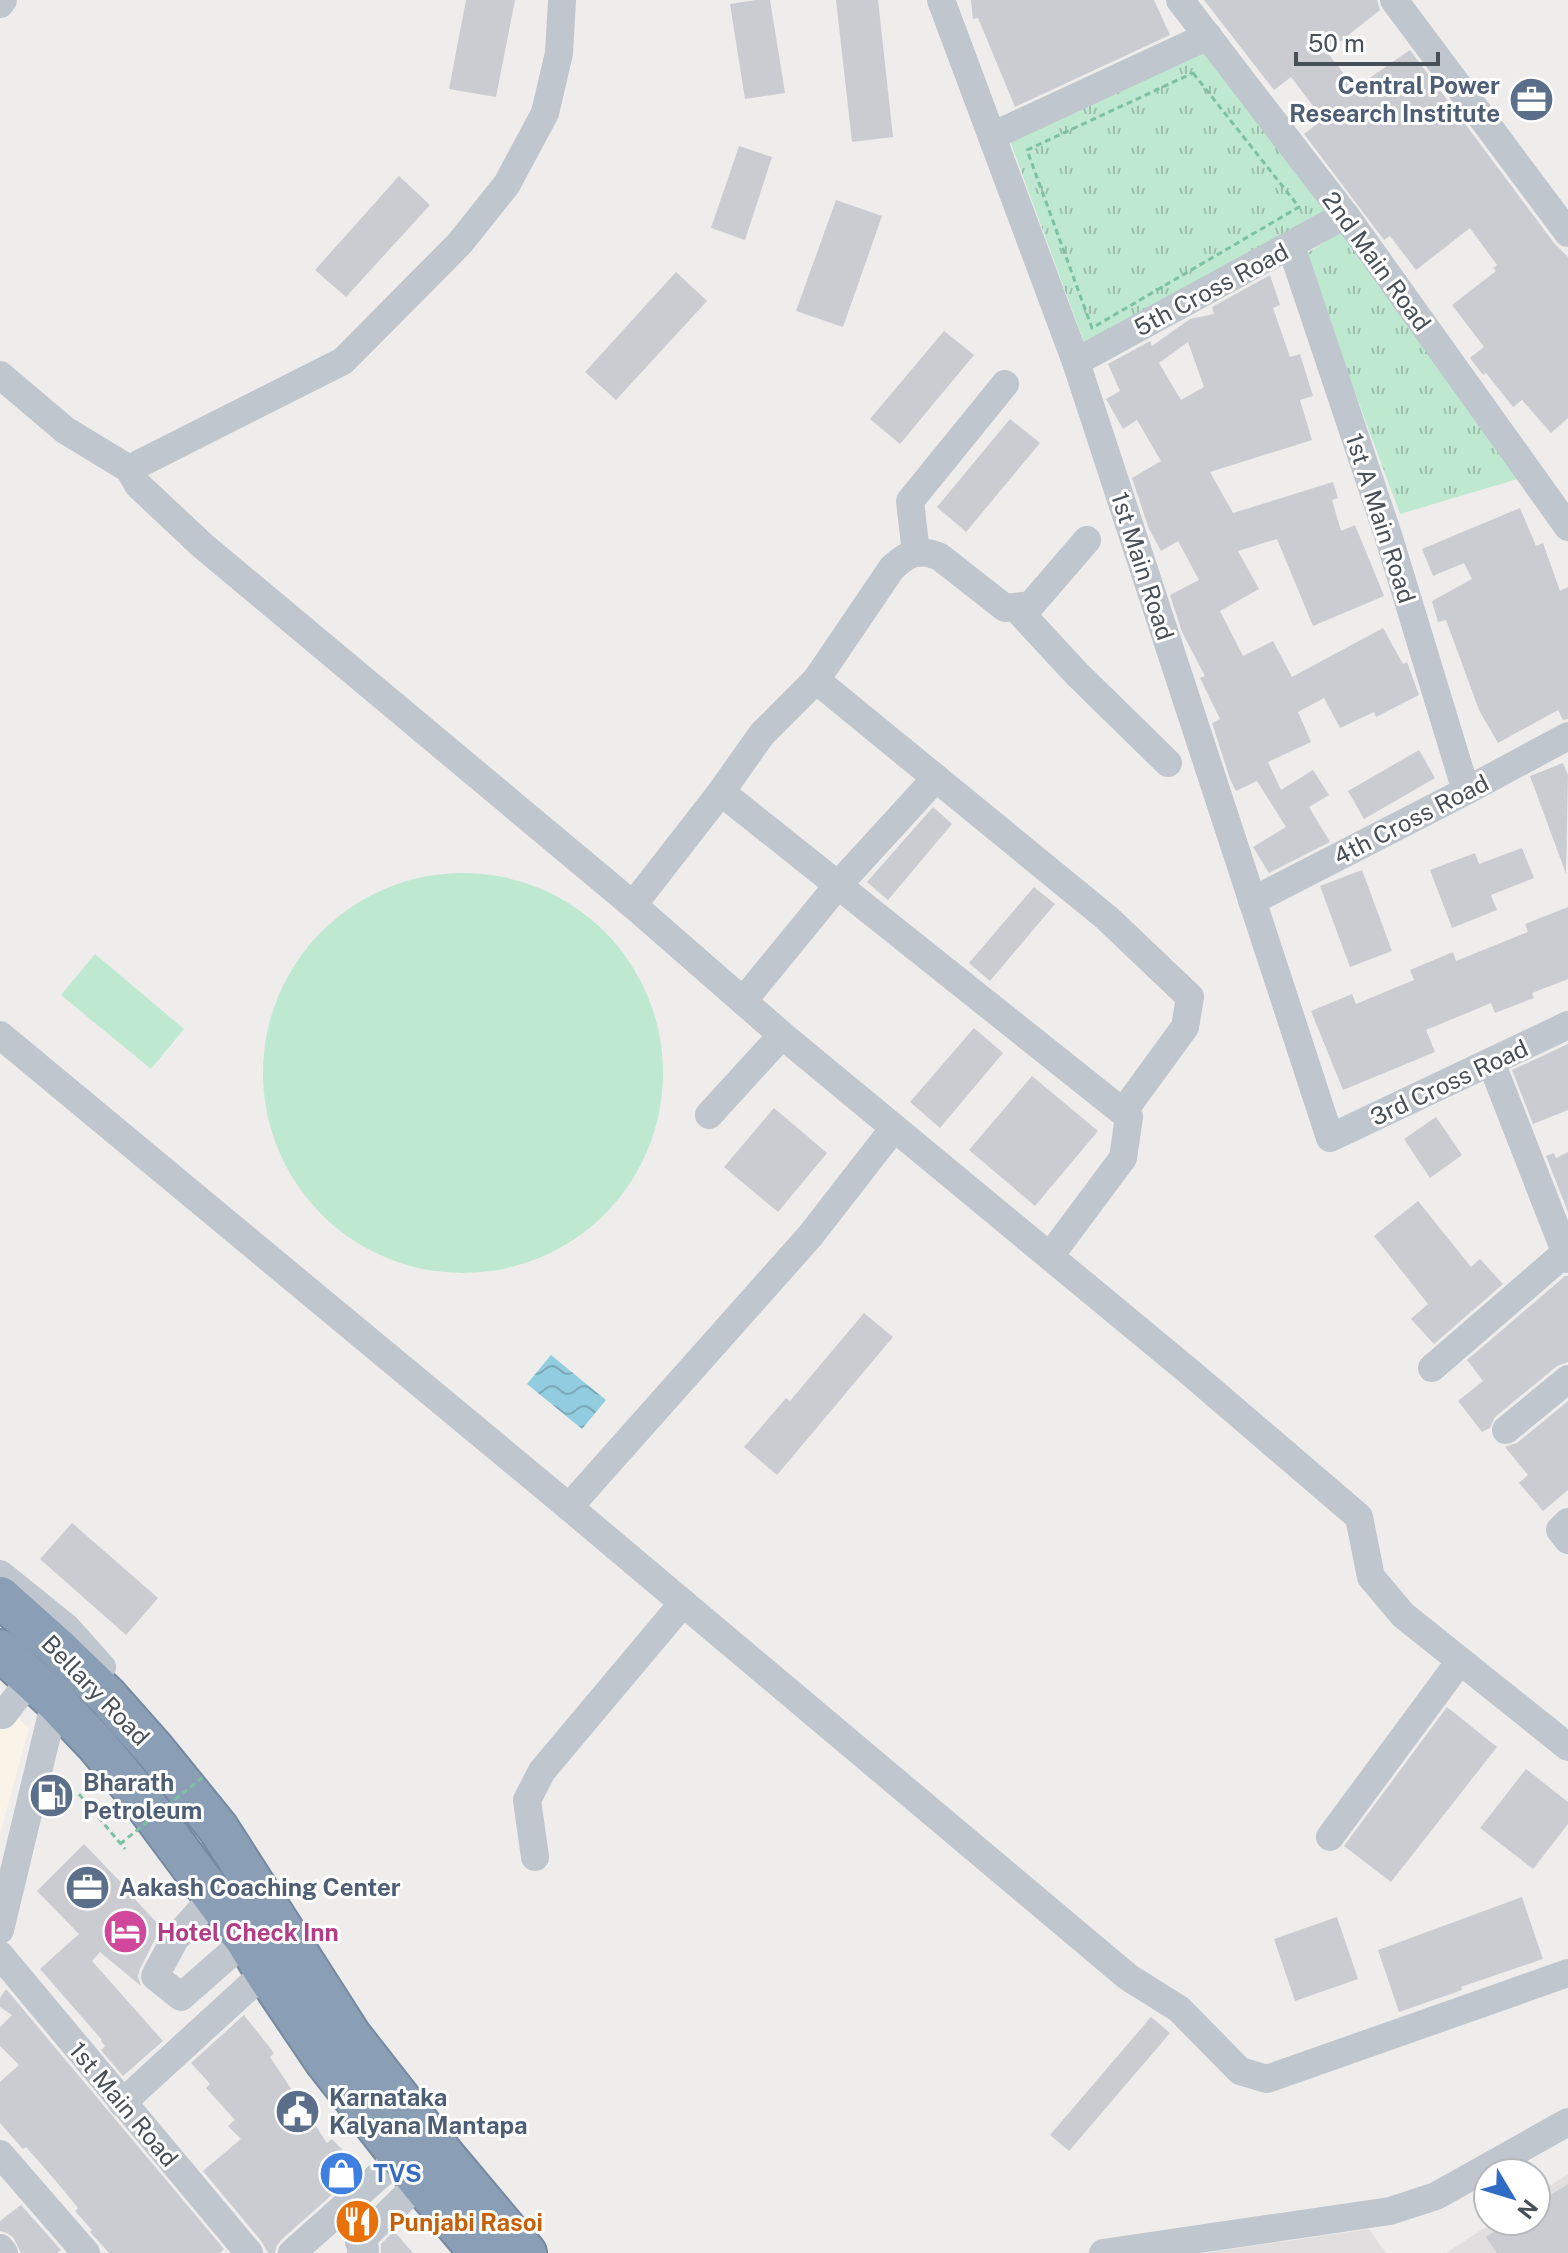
<svg xmlns="http://www.w3.org/2000/svg" width="1568" height="2253" viewBox="0 0 1568 2253" font-family="'Public Sans',sans-serif">
	<style>
		.commercial { fill: #f9f4e7 }
		.education { fill: #e0dede }
		.park { fill: url(#park-tufts) }
		.pitch { fill: #bfe8d0 }
		.water { fill: url(#water-waves) }
		.building { fill: #caccd1; fill-rule: evenodd }
		.lines { fill: none; stroke-linecap: round; stroke-linejoin: round }
		.highway-casing { stroke: #7589a1; stroke-width: 44 }
		.path { stroke: #7cc1a1; stroke-width: 3; stroke-dasharray: 6 4; stroke-linecap: butt }
		.minor { stroke: #bfc6cd; stroke-width: 28 }
		.highway { stroke: #8a9eb5; stroke-width: 40 }
		.path-bridge { stroke: #7cc1a1; stroke-width: 3; stroke-dasharray: 6 4; stroke-linecap: butt }
		.labels { text-anchor: middle; dominant-baseline: central; stroke-width: 6; stroke-linejoin: round; paint-order: stroke }
		.service-label { font-size: 24px; font-weight: bold; fill: #4e5e75; stroke: #fff; text-anchor: start }
		.street-label { font-size: 24px; fill: #474f57; stroke: #fff }
		.hotel-label { font-size: 24px; font-weight: bold; fill: #b23c85; stroke: #fff; text-anchor: start }
		.shop-label { font-size: 24px; font-weight: bold; fill: #366cbe; stroke: #fff; text-anchor: start }
		.food-label { font-size: 24px; font-weight: bold; fill: #c56008; stroke: #fff; text-anchor: start }
	</style>
	<defs>
		<pattern id="park-tufts" width="24" height="20" patternUnits="userSpaceOnUse" patternTransform="scale(2)"><rect width="24" height="20" fill="#bfe8d0"/><path d="M3 7l-1-3M5 7V3M7 7l1-3M15 17l-1-3M17 17v-4M19 17l1-3" fill="none" stroke="#9dbeac"/></pattern>
		<pattern id="water-waves" width="16" height="10" patternUnits="userSpaceOnUse" patternTransform="scale(2)"><rect width="16" height="10" fill="#92cddf"/><path d="M0 5q4-4 8 0t8 0" fill="none" stroke="#79a9b8"/></pattern>
	</defs>
	<rect width="100%" height="100%" fill="#efedec"/>
	<path class="commercial" d="M 0,1702 L 29,1728 L 0,1834 Z"/>
	<g class="education">
		<path d="M 1568,2174 L 1568,2253 L 1446,2253 L 1495,2221 L 1536,2221 L 1536,2195 Z"/>
		<path d="M 1369,2229 L 1386,2253 L 1204,2253 Z"/>
	</g>
	<g class="park">
		<path d="M 1204,51 L 1327,211 L 1085,345 L 1010,141 Z"/>
		<path d="M 1349,227 L 1521,478 L 1400,514 L 1304,255 Z"/>
	</g>
	<g class="pitch">
		<circle cx="463" cy="1073" r="200"/>
		<path d="M 95,954 L 184,1029 L 151,1069 L 61,995 Z"/>
	</g>
	<path class="water" d="M 551,1355 L 606,1400 L 582,1429 L 527,1384 Z"/>
	<g class="building">
		<path d="M 466,0 L 515,0 L 496,97 L 449,89 Z"/>
		<path d="M 756,0 L 770,0 L 785,93 L 745,99 L 730,4 Z"/>
		<path d="M 836,0 L 878,0 L 893,137 L 852,142 Z"/>
		<path d="M 971,0 L 1154,0 L 1170,35 L 1015,107 L 978,18 L 973,19 Z"/>
		<path d="M 1204,0 L 1377,0 L 1380,10 L 1327,52 L 1355,88 L 1410,50 L 1554,243 L 1568,257 L 1568,418 L 1551,433 L 1522,400 L 1513,407 L 1486,373 L 1483,375 L 1470,358 L 1484,347 L 1452,305 L 1496,271 L 1493,268 L 1497,265 L 1470,228 L 1416,270 L 1390,236 L 1384,240 L 1304,134 L 1323,119 L 1291,77 L 1274,90 Z"/>
		<path d="M 739,146 L 772,157 L 745,240 L 711,228 Z"/>
		<path d="M 399,176 L 430,205 L 346,297 L 315,270 Z"/>
		<path d="M 836,200 L 882,216 L 843,327 L 796,311 Z"/>
		<path d="M 676,272 L 707,301 L 616,400 L 585,372 Z"/>
		<path d="M 1270,275 L 1280,305 L 1273,308 L 1290,357 L 1300,354 L 1313,396 L 1300,400 L 1312,440 L 1210,472 L 1233,513 L 1333,482 L 1338,498 L 1332,500 L 1341,531 L 1355,525 L 1384,596 L 1313,626 L 1277,539 L 1238,551 L 1259,589 L 1220,611 L 1243,656 L 1273,641 L 1292,677 L 1383,628 L 1403,664 L 1407,662 L 1419,695 L 1376,717 L 1374,712 L 1340,728 L 1324,698 L 1298,712 L 1311,742 L 1268,762 L 1281,790 L 1313,770 L 1329,795 L 1309,807 L 1330,842 L 1269,873 L 1253,847 L 1286,827 L 1257,781 L 1236,791 L 1230,779 L 1212,723 L 1220,719 L 1200,678 L 1205,676 L 1182,632 L 1170,595 L 1199,580 L 1178,541 L 1161,551 L 1149,529 L 1132,478 L 1161,461 L 1137,420 L 1123,429 L 1106,399 L 1120,391 L 1108,364 L 1150,341 L 1152,346 L 1190,319 L 1214,314 L 1212,307 ZM 1188,342 L 1204,387 L 1181,400 L 1159,363 Z"/>
		<path d="M 944,331 L 974,355 L 900,444 L 870,419 Z"/>
		<path d="M 1010,419 L 1040,443 L 966,532 L 937,507 Z"/>
		<path d="M 1520,508 L 1536,546 L 1543,543 L 1560,591 L 1568,587 L 1568,719 L 1563,720 L 1558,710 L 1498,743 L 1479,710 L 1446,620 L 1438,622 L 1432,601 L 1472,579 L 1464,563 L 1433,576 L 1422,549 Z"/>
		<path d="M 1419,750 L 1435,778 L 1364,819 L 1348,791 Z"/>
		<path d="M 1563,763 L 1568,775 L 1566,874 L 1530,776 Z"/>
		<path d="M 933,807 L 952,824 L 888,900 L 867,882 Z"/>
		<path d="M 1522,848 L 1534,878 L 1491,895 L 1497,910 L 1452,928 L 1430,870 L 1475,853 L 1479,864 Z"/>
		<path d="M 1362,870 L 1392,951 L 1350,967 L 1320,886 Z"/>
		<path d="M 1034,887 L 1055,904 L 990,981 L 969,963 Z"/>
		<path d="M 1568,907 L 1568,979 L 1532,993 L 1534,998 L 1495,1013 L 1491,1003 L 1426,1030 L 1435,1052 L 1343,1090 L 1311,1011 L 1352,994 L 1356,1004 L 1414,980 L 1410,970 L 1453,952 L 1456,961 L 1528,932 L 1525,924 Z"/>
		<path d="M 974,1028 L 1003,1053 L 940,1128 L 910,1102 Z"/>
		<path d="M 1568,1044 L 1568,1110 L 1533,1124 L 1512,1070 Z"/>
		<path d="M 1032,1076 L 1098,1131 L 1035,1206 L 969,1150 Z"/>
		<path d="M 774,1108 L 827,1153 L 778,1212 L 724,1167 Z"/>
		<path d="M 1436,1117 L 1462,1155 L 1430,1178 L 1404,1139 Z"/>
		<path d="M 1568,1152 L 1568,1212 L 1546,1156 L 1554,1153 L 1556,1158 Z"/>
		<path d="M 1418,1201 L 1471,1267 L 1480,1259 L 1503,1284 L 1434,1344 L 1411,1319 L 1428,1304 L 1374,1236 Z"/>
		<path d="M 1565,1276 L 1568,1276 L 1568,1362 L 1557,1366 L 1495,1417 L 1490,1428 L 1482,1432 L 1458,1401 L 1483,1381 L 1467,1360 Z"/>
		<path d="M 864,1313 L 893,1337 L 777,1475 L 744,1447 L 786,1398 L 790,1401 Z"/>
		<path d="M 1568,1401 L 1568,1490 L 1543,1511 L 1519,1483 L 1528,1475 L 1505,1447 L 1517,1443 Z"/>
		<path d="M 72,1523 L 158,1598 L 126,1635 L 40,1559 Z"/>
		<path d="M 1447,1707 L 1497,1747 L 1391,1882 L 1344,1846 Z"/>
		<path d="M 1526,1769 L 1568,1802 L 1568,1824 L 1533,1869 L 1480,1828 Z"/>
		<path d="M 56,1772 L 73,1795 L 55,1817 L 46,1813 Z"/>
		<path d="M 84,1844 L 131,1893 L 130,1894 L 161,1927 L 140,1969 L 138,1976 L 141,1986 L 100,1952 L 92,1961 L 163,2041 L 123,2076 L 101,2050 L 105,2046 L 101,2041 L 102,2040 L 40,1969 L 79,1934 L 37,1891 Z"/>
		<path d="M 1522,1897 L 1543,1959 L 1461,1987 L 1462,1990 L 1399,2012 L 1378,1950 Z"/>
		<path d="M 1337,1917 L 1358,1979 L 1295,2001 L 1274,1939 Z"/>
		<path d="M 6,1989 L 224,2249 L 220,2253 L 109,2253 L 90,2232 L 92,2230 L 75,2211 L 78,2208 L 55,2180 L 26,2147 L 23,2149 L 0,2123 L 0,2082 L 19,2065 L 0,2046 L 0,2027 L 12,2015 L 0,2007 L 0,1998 Z"/>
		<path d="M 244,2015 L 274,2053 L 270,2057 L 327,2143 L 332,2139 L 361,2169 L 281,2240 L 276,2247 L 275,2253 L 268,2253 L 262,2242 L 203,2171 L 241,2139 L 228,2126 L 235,2120 L 206,2088 L 210,2084 L 191,2063 Z"/>
		<path d="M 1151,2017 L 1170,2033 L 1069,2151 L 1050,2135 Z"/>
		<path d="M 1568,2184 L 1568,2253 L 1497,2253 L 1486,2237 L 1510,2221 L 1536,2221 L 1536,2204 Z"/>
		<path d="M 21,2205 L 61,2250 L 57,2253 L 21,2253 L 13,2237 L 7,2233 L 0,2231 L 0,2221 Z"/>
		<path d="M 394,2231 L 413,2253 L 381,2253 L 381,2244 Z"/>
	</g>
	<g class="lines">
		<defs>
			<g id="highway">
				<path d="M 0,1597 L 56,1647 L 107,1696 L 154,1749 L 218,1828 L 351,2036 L 447,2159 L 526,2253"/>
				<path d="M 0,1650 L 55,1701 L 96,1744 L 139,1796 L 246,1940 L 265,1972 L 325,2061 L 420,2182 L 480,2253"/>
			</g>
		</defs>
		<use href="#highway" class="highway-casing"/>
		<g class="path">
			<path d="M 1193,73 L 1299,207 L 1092,328 L 1027,150 Z"/>
			<path d="M 79,1794 L 125,1849"/>
		</g>
		<g class="minor">
			<path d="M 941,0 L 1076,362 L 1330,1138 L 1568,1025"/>
			<path d="M 1180,0 L 1345,215 L 1568,527"/>
			<path d="M 1394,0 L 1568,233"/>
			<path d="M 0,4 L 3,0"/>
			<path d="M 992,136 L 1208,36"/>
			<path d="M 1291,246 L 1389,538 L 1466,791"/>
			<path d="M 1076,362 L 1345,215"/>
			<path d="M 0,375 L 65,430 L 129,469 L 138,485 L 203,546 L 633,905 L 721,792 L 762,734 L 816,680 L 892,568 C 908,553 918,548 940,557 L 1005,608 L 1031,605 L 1087,540"/>
			<path d="M 129,469 L 343,361 L 460,243 L 507,184 L 545,113 L 559,53 L 562,0"/>
			<path d="M 916,553 L 910,501 L 1005,384"/>
			<path d="M 1015,607 L 1077,674 L 1168,763"/>
			<path d="M 816,680 L 1107,918 L 1190,997 L 1185,1027 L 1123,1112"/>
			<path d="M 721,792 L 1129,1117 L 1123,1158 L 1050,1256"/>
			<path d="M 1252,901 L 1466,791 L 1568,736"/>
			<path d="M 633,905 L 782,1035 L 1192,1374 L 1359,1517 L 1371,1577 L 1403,1615 L 1568,1747"/>
			<path d="M 743,1001 L 838,885 L 936,778"/>
			<path d="M 0,1035 L 569,1507 L 1128,1977 L 1179,2009 L 1240,2071 L 1267,2079 L 1568,1973"/>
			<path d="M 1491,1062 L 1568,1259"/>
			<path d="M 709,1115 L 782,1035"/>
			<path d="M 1432,1368 L 1565,1253"/>
			<path d="M 1506,1430 L 1568,1379"/>
			<path d="M 569,1507 L 810,1236 L 894,1128"/>
			<path d="M 1568,1522 L 1560,1530 L 1568,1540"/>
			<path d="M 0,1574 L 67,1628 L 102,1667"/>
			<path d="M 0,1713 L 3,1715 L 31,1679"/>
			<path d="M 1330,1837 L 1460,1661"/>
			<path d="M 535,1857 L 527,1800 L 542,1771 L 683,1603"/>
			<path d="M 214,1896 L 175,1939 L 155,1976 L 181,1997 L 246,1940"/>
			<path d="M 0,1930 L 55,1701"/>
			<path d="M 0,1955 L 249,2253"/>
			<path d="M 122,2103 L 265,1972"/>
			<path d="M 0,2154 L 86,2253"/>
			<path d="M 0,2248 L 4,2253"/>
			<path d="M 292,2253 L 400,2157"/>
			<path d="M 361,2253 L 365,2249 L 359,2242 L 420,2182"/>
			<path d="M 1103,2253 L 1390,2211 L 1436,2196 L 1568,2122"/>
		</g>
		<use href="#highway" class="highway"/>
		<path class="path-bridge" d="M 120,1844 L 204,1776"/>
	</g>
	<defs>
		<symbol id="office-disc" viewBox="-11 -11 22 22"><circle r="9.5" fill="#5c6f8a" stroke="#fff"/><path d="M-6-3h4V-5.5h4V-3h4V5H-6ZM-1-4.5V-3h2v-1.5ZM-6 0V1H6V0Z" fill="#fff"/></symbol>
		<symbol id="fuel-disc" viewBox="-11 -11 22 22"><circle r="9.5" fill="#5c6f8a" stroke="#fff"/><path d="M-5.5-6h7V0h2V4h1.3V-2.5L3-4.5l.8-.8L6-3V5H2.5V1h-1V6h-7ZM-4.2-4.7v3.2H.2V-4.7Z" fill="#fff"/></symbol>
		<symbol id="hotel-disc" viewBox="-11 -11 22 22"><circle r="9.5" fill="#d1479c" stroke="#fff"/><path d="M-6-4.5h1.5V1H6V5H4.5V3h-9V5H-6ZM-4 0a1.8 1.8 0 1 1 3.6 0ZM.5 0V-2.5h3Q6-2.5 6 0Z" fill="#fff"/></symbol>
		<symbol id="civic-disc" viewBox="-11 -11 22 22"><circle r="9.5" fill="#5c6f8a" stroke="#fff"/><path d="M-.6-6.5H3V-4.5H.6V-3L4-1V1h2V6H-6V1h2V-1L-.6-3ZM-1.2 2.5V6h2.4V2.5Z" fill="#fff"/></symbol>
		<symbol id="shop-disc" viewBox="-11 -11 22 22"><circle r="9.5" fill="#3f7fe0" stroke="#fff"/><path d="M-5-2.5h2.3a2.7 3.5 0 0 1 5.4 0H5L5.5 6h-11ZM-1.5-2.5h3a1.5 2.3 0 0 0-3 0Z" fill="#fff"/></symbol>
		<symbol id="restaurant-disc" viewBox="-11 -11 22 22"><circle r="9.5" fill="#e8710a" stroke="#fff"/><path d="M-5-6h1v4h1v-4h1v4h1v-4h1v5L-1.5 .5V6h-2V.5L-5-1ZM5-6V6H3V1.5H1.5Q1.5-4 5-6Z" fill="#fff"/></symbol>
	</defs>
	<g fill-rule="evenodd">
		<use href="#office-disc" x="1506" y="74" width="51" height="51"/>
		<use href="#fuel-disc" x="26" y="1770" width="51" height="51"/>
		<use href="#office-disc" x="62" y="1862" width="51" height="51"/>
		<use href="#hotel-disc" x="100" y="1906" width="51" height="51"/>
		<use href="#civic-disc" x="272" y="2086" width="51" height="51"/>
		<use href="#shop-disc" x="316" y="2148" width="51" height="51"/>
		<use href="#restaurant-disc" x="332" y="2196" width="51" height="51"/>
	</g>
	<g class="labels">
		<g class="service-label">
			<text x="1500" y="85" text-anchor="end">Central Power<tspan x="1500" dy="28">Research Institute</tspan></text>
			<text x="83" y="1782">Bharath<tspan x="83" dy="28">Petroleum</tspan></text>
			<text x="119" y="1887">Aakash Coaching Center</text>
			<text x="329" y="2097">Karnataka<tspan x="329" dy="28">Kalyana Mantapa</tspan></text>
		</g>
		<g class="street-label">
			<text transform="translate(1377 261) rotate(54)">2nd Main Road</text>
			<text transform="translate(1211 289) rotate(-28)">5th Cross Road</text>
			<text transform="translate(1381 518) rotate(72)">1st A Main Road</text>
			<text transform="translate(1143 566) rotate(72)">1st Main Road</text>
			<text transform="translate(1411 819) rotate(-27)">4th Cross Road</text>
			<text transform="translate(1449 1082) rotate(-25)">3rd Cross Road</text>
			<text transform="translate(96 1690) rotate(46)">Bellary Road</text>
			<text transform="translate(124 2104) rotate(50)">1st Main Road</text>
		</g>
		<g class="hotel-label">
			<text x="157" y="1932">Hotel Check Inn</text>
		</g>
		<g class="shop-label">
			<text x="373" y="2173">TVS</text>
		</g>
		<g class="food-label">
			<text x="389" y="2222">Punjabi Rasoi</text>
		</g>
	</g>
	<g transform="translate(1512 2197) rotate(128)"><circle r="38" fill="#ffffff" stroke="#b5b9bc" stroke-width="2"/>
	<path d="M0-6L14 30L0 20L-14 30Z" fill="#2f6cc6"/>
	<text y="-12" font-size="22" font-weight="bold" text-anchor="middle" fill="#474f57">N</text>
	</g>
	<path d="M1296 52v12h142v-12" fill="none" stroke="#474f57" stroke-width="4"/>
	<text x="1308" y="52" font-size="24" fill="#474f57" stroke="#ffffff" stroke-width="6" paint-order="stroke">50 m</text>
</svg>
